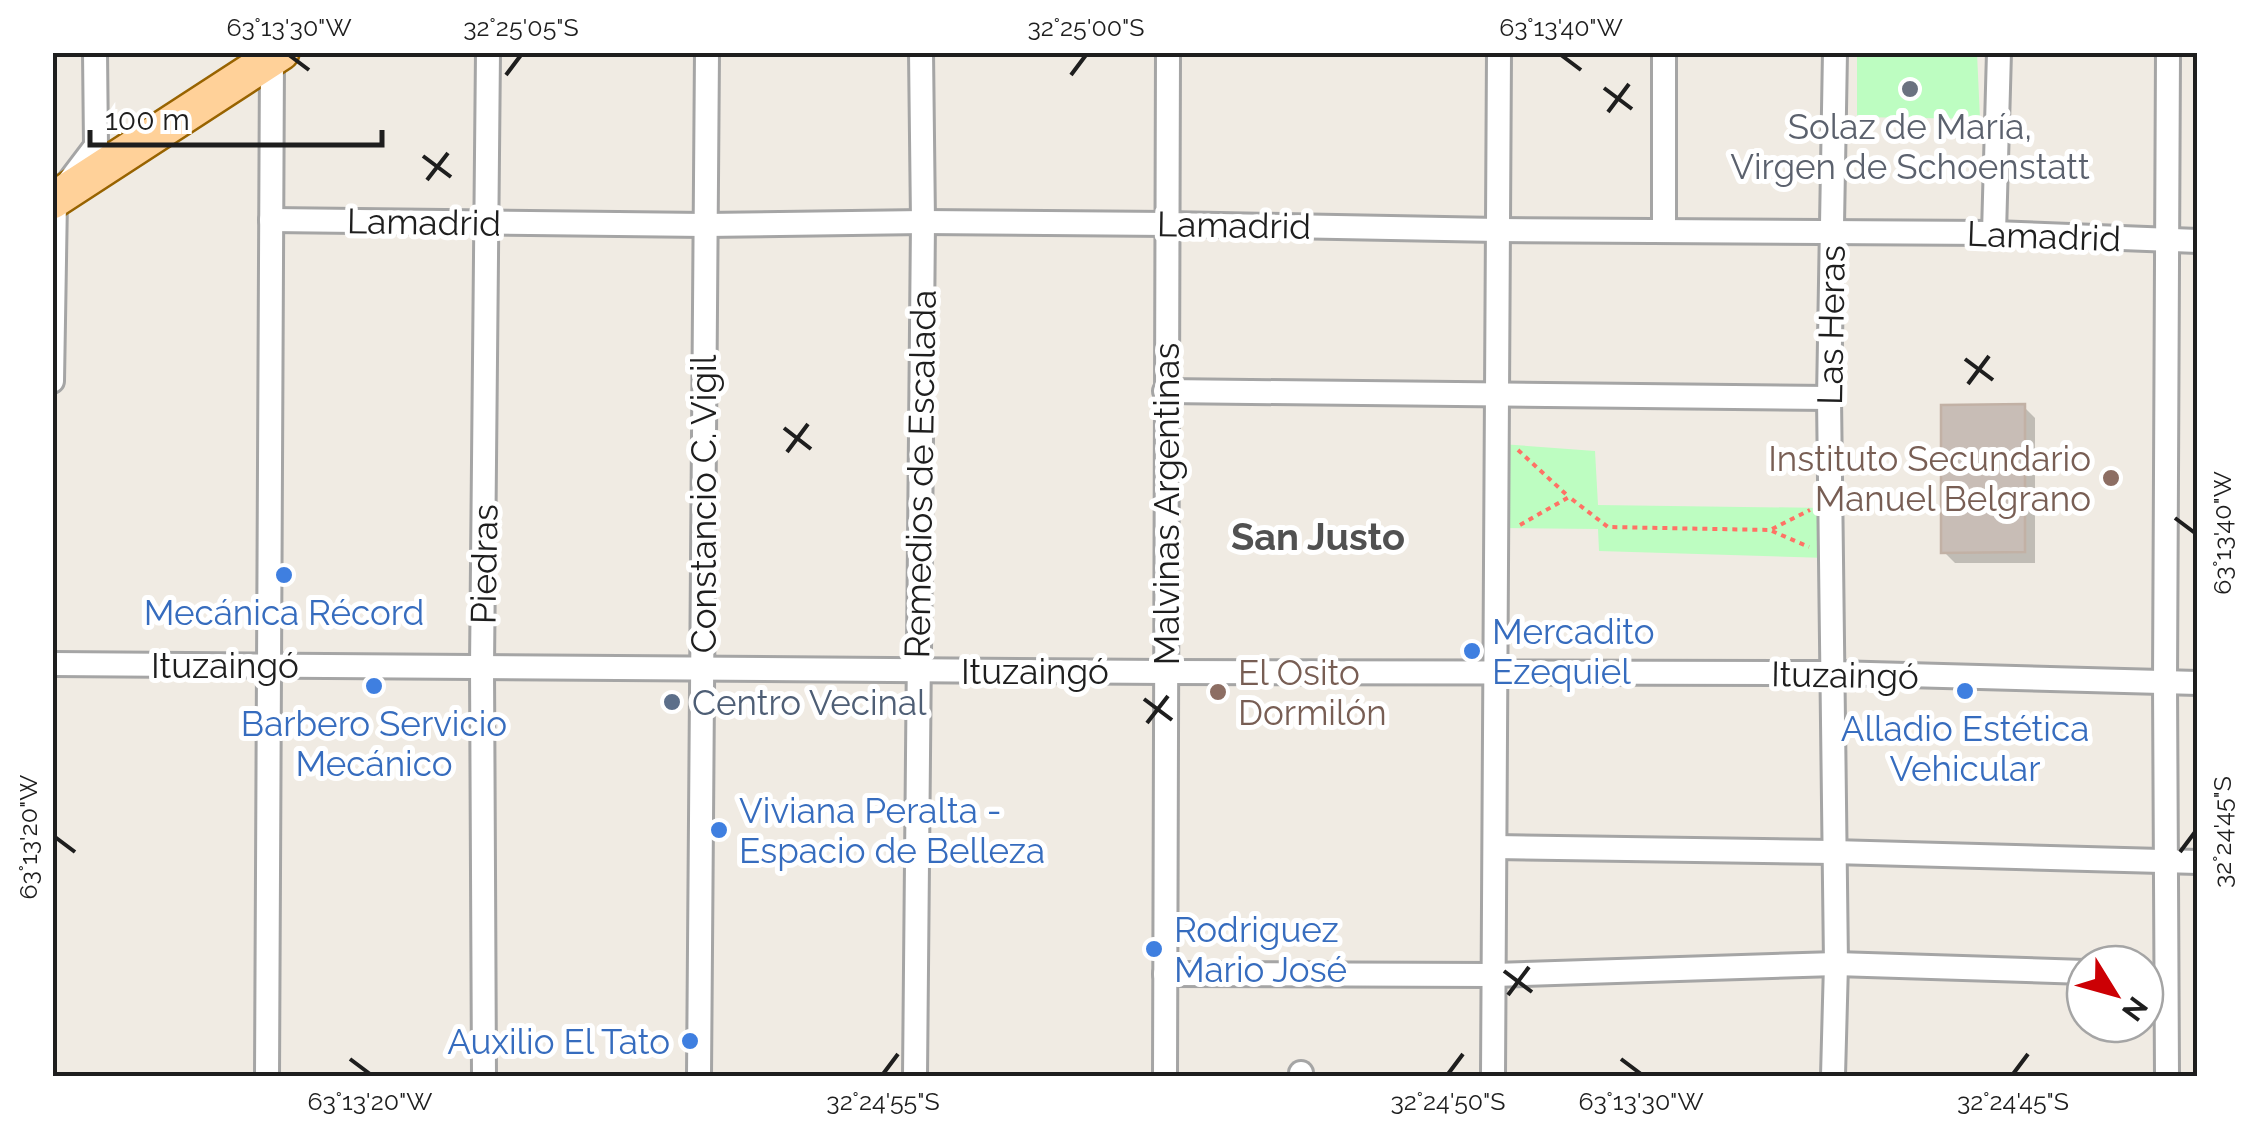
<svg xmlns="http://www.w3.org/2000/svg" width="2250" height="1129" viewBox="0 0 2250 1129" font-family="Raleway,sans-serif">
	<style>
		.park { fill: #bdfdc1 }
		.shadow { fill: #0003 }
		.building { fill: #c8bdb6; stroke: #c2b1a5; stroke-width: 2.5 }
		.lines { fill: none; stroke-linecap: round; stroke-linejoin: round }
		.minor-casing { stroke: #a5a5a5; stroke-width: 28 }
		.primary-casing { stroke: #986300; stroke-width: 40 }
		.path { stroke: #ff7265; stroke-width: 4; stroke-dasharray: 5 5; stroke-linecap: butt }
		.minor { stroke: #fff; stroke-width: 22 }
		.primary { stroke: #ffd199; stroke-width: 35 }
		.ticks { fill: none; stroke: #1e1e1e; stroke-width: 4 }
		.worship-dot { fill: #6b7280; stroke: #fff; stroke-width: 4 }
		.education-dot { fill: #8d6e63; stroke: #fff; stroke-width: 4 }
		.shop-dot { fill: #3f7fe0; stroke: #fff; stroke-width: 4 }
		.service-dot { fill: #5c6f8a; stroke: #fff; stroke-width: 4 }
		.labels { text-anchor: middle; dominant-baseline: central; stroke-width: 10; stroke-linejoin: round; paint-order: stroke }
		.worship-label { font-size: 35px; fill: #5b616d; stroke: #fff }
		.street-label { font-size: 35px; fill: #1e1e1e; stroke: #fff }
		.education-label { font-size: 35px; fill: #785e54; stroke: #fff; text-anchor: end }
		.shop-label { font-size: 35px; fill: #366cbe; stroke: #fff }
		.service-label { font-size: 35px; fill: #4e5e75; stroke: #fff; text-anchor: start }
		.neighbourhood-label { font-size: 38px; font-weight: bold; fill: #515151; stroke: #fff }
		.neatline { fill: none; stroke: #1e1e1e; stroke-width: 4 }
		.ticks-label { font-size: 25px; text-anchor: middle; fill: #1e1e1e }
	</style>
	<rect width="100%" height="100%" fill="#f0ebe3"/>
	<g class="park">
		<path d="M 1857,53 L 1977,53 L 1980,119 L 1857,117 Z"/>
		<path d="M 1501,444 L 1595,451 L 1598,505 L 1827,508 L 1827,558 L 1599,551 L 1598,529 L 1503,528 Z"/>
	</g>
	<path class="shadow" d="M 2024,407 L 2035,418 L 2035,563 L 1955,563 L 1944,552 Z"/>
	<path class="building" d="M 2025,404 L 2025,552 L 1941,553 L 1941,405 Z"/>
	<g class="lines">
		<defs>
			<g id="minor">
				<path d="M 1664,52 L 1664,231"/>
				<path d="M 271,220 L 705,225 L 923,222 L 1168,224 L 1498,230 L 1994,233 L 2198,241"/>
				<path d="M 1994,233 L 1999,52"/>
				<path d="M 52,381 L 55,200 L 96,146 L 95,52"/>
				<path d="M 1165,391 L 1829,398"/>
				<path d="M 52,664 L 1165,672 L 1834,673 L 2198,683"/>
				<path d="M 1495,847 L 1833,852 L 2198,862"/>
				<path d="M 1165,974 L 1494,975 L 1836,964 L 2085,972"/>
				<path d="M 267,1076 L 272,59"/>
				<path d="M 484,1076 L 482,667 L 488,52"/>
				<path d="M 699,1076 L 707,52"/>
				<path d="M 915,1076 L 923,222 L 921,52"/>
				<path d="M 1165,1076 L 1168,52"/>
				<path d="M 1301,1076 L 1301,1073"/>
				<path d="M 1493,1076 L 1499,52"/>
				<path d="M 1833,1076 L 1836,964 L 1829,398 L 1835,52"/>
				<path d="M 2167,1076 L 2165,683 L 2168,52"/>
			</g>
			<path id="primary" d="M 52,201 L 281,52"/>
		</defs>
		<use href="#minor" class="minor-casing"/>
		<use href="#primary" class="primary-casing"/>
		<g class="path">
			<path d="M 1518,450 L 1569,497"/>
			<path d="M 1520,525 L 1569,497 L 1608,527 L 1770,530 L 1810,510"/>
			<path d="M 1772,531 L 1809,547"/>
		</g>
		<use href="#minor" class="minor"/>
		<use href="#primary" class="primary"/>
	</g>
	<path class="ticks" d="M 289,55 L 309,70M 1561,55 L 1581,70M 506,75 L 521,55M 1071,75 L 1086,55M 1604,88 L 1632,109M 1608,112 L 1629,84M 423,156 L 451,177M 427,180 L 448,153M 1965,359 L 1993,380M 1968,384 L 1989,356M 784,428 L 811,449M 787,452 L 808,424M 2175,518 L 2195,533M 1144,699 L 1172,720M 1147,723 L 1168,696M 55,837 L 75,852M 2180,852 L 2195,832M 1504,971 L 1532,992M 1508,995 L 1529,967M 350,1059 L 370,1074M 1621,1059 L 1641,1074M 883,1074 L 898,1054M 1448,1074 L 1463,1054M 2013,1074 L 2028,1054"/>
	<circle class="worship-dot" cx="1910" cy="89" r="10"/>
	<g class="education-dot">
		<circle cx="2111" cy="478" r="10"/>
		<circle cx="1218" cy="692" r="10"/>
	</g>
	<g class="shop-dot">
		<circle cx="284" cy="575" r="10"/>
		<circle cx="1472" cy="651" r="10"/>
		<circle cx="374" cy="686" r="10"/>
		<circle cx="1965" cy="691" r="10"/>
		<circle cx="719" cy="830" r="10"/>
		<circle cx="1154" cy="949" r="10"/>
		<circle cx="690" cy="1041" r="10"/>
	</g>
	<circle class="service-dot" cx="672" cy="702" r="10"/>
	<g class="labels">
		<g class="worship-label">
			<text x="1910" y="126">Solaz de María,<tspan x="1910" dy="40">Virgen de Schoenstatt</tspan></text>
		</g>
		<g class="street-label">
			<text transform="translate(424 222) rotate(1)">Lamadrid</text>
			<text transform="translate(1234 225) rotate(1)">Lamadrid</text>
			<text transform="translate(2044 236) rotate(2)">Lamadrid</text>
			<text transform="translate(1831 325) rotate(-89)">Las Heras</text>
			<text transform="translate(920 474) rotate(-89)">Remedios de Escalada</text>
			<text transform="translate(703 504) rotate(-90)">Constancio C. Vigil</text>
			<text transform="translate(1166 504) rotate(-90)">Malvinas Argentinas</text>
			<text transform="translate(484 564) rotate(-89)">Piedras</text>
			<text x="225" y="665">Ituzaingó</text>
			<text x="1035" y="671">Ituzaingó</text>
			<text transform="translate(1845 675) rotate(1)">Ituzaingó</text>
		</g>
		<g class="education-label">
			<text x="2091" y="458">Instituto Secundario<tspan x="2091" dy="40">Manuel Belgrano</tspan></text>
			<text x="1238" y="672" text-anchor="start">El Osito<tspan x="1238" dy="40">Dormilón</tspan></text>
		</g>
		<g class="shop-label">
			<text x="284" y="612">Mecánica Récord</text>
			<text x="1492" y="631" text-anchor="start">Mercadito<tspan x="1492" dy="40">Ezequiel</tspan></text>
			<text x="374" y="723">Barbero Servicio<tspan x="374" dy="40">Mecánico</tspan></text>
			<text x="1965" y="728">Alladio Estética<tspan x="1965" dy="40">Vehicular</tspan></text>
			<text x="739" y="810" text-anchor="start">Viviana Peralta -<tspan x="739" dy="40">Espacio de Belleza</tspan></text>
			<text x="1174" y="929" text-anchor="start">Rodriguez<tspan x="1174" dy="40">Mario José</tspan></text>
			<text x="670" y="1041" text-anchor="end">Auxilio El Tato</text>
		</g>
		<g class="service-label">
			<text x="692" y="702">Centro Vecinal</text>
		</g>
		<g class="neighbourhood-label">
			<text x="1318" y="536">San Justo</text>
		</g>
	</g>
	<rect width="2250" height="1129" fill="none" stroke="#ffffff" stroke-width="110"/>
	<g transform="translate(2115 994) rotate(127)"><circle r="48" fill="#ffffff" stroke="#a5a5a5" stroke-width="2.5"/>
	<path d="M0-8L18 38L0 25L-18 38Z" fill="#cc0004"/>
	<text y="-15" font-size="28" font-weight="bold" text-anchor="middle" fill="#1e1e1e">N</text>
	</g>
	<path d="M90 130v15h292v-15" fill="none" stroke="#1e1e1e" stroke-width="5"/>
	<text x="105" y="130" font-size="30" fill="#1e1e1e" stroke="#ffffff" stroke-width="8" paint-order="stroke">100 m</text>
	<rect x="55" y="55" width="2140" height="1019" class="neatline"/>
	<g class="ticks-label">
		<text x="289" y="36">63°13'30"W</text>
		<text x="521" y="36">32°25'05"S</text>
		<text x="1086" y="36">32°25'00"S</text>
		<text x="1561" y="36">63°13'40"W</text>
		<text transform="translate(2222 533) rotate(-90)" y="9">63°13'40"W</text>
		<text transform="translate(2222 832) rotate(-90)" y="9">32°24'45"S</text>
		<text transform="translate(28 837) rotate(-90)" y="9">63°13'20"W</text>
		<text x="370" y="1110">63°13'20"W</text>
		<text x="883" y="1110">32°24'55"S</text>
		<text x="1448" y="1110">32°24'50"S</text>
		<text x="1641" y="1110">63°13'30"W</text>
		<text x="2013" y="1110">32°24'45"S</text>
	</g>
</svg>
